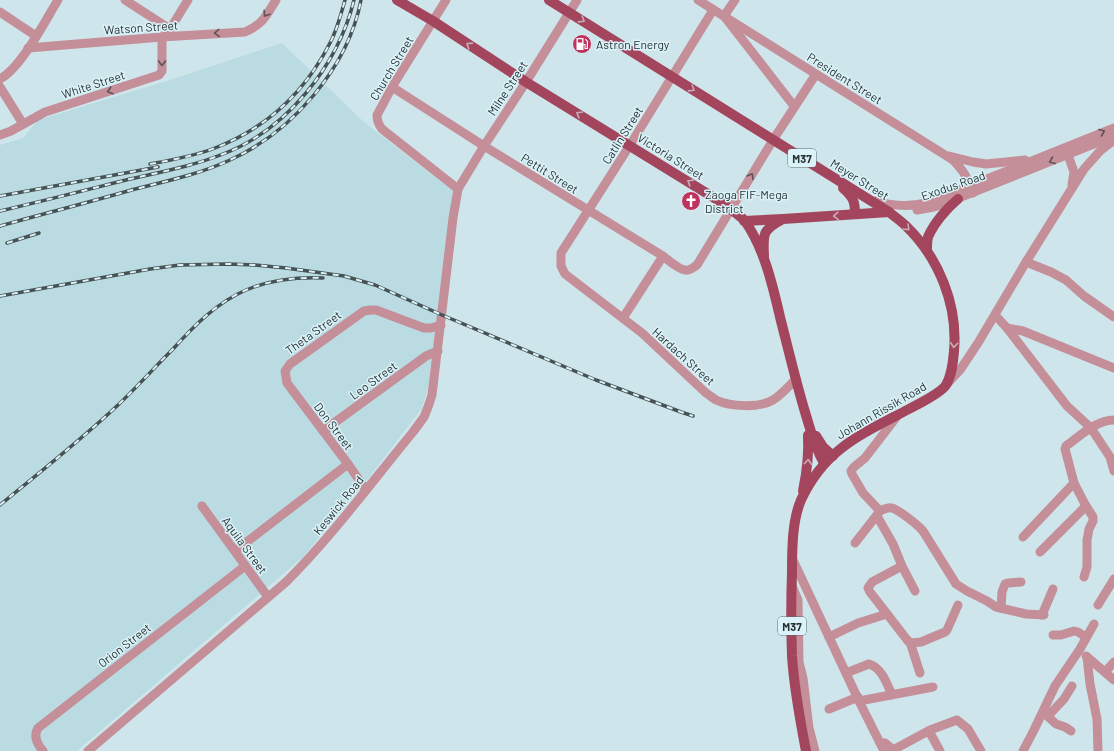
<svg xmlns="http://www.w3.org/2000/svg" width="1114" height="751" viewBox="0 0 1114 751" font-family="Barlow,sans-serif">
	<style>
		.built { fill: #badbe1 }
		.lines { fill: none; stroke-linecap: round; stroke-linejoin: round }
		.minor { stroke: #c48f99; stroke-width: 9 }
		.major { stroke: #a3465d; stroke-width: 10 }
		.rail-casing { stroke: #465254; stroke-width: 3.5 }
		.rail { stroke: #dbf3f8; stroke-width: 2; stroke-dasharray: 6; stroke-linecap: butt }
		.oneway { stroke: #5f5257 }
		.oneway2 { stroke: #c5aeba }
		.labels { text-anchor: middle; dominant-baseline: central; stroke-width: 3; stroke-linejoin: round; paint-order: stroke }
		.shield { fill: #dbf3f8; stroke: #5e6b6e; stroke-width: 1 }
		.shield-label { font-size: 11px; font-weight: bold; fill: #283133 }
		.street-label { font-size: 12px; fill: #283133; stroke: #dbf3f8 }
		.poi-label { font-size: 12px; fill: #283133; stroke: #dbf3f8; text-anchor: start }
	</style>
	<rect width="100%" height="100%" fill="#cee6eb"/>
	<path class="built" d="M 282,43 L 365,123 L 453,191 L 428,388 L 422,408 L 364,484 L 326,529 L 304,556 L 77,751 L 0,751 L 0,145 L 23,138 L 38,120 L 170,80 Z"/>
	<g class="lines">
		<g class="minor">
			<path d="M 125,0 L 170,29"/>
			<path d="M 446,0 L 392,87 L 377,115 C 377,121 378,124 382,129 L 458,189"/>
			<path d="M 698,0 L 953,160 C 965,172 967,178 973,193"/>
			<path d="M 735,0 L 724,16 L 794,106"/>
			<path d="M 713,10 L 630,145 L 561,253 L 561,266 L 565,274 L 642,333 L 706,393 C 709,395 713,398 716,400 C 731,407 759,408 773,400 C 781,395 789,386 796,379"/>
			<path d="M 0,12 L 36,36"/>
			<path d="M 166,33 L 170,29 L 188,0"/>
			<path d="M 28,48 L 162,37 L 245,32 C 263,24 266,16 276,0"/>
			<path d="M 0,79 C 21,68 45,21 58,0"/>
			<path d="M 0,87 L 23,124"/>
			<path d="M 392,87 L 484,146 L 663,256 C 668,260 682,272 688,270 C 692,269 694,267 697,265 L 773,140 L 816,74"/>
			<path d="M 0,135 L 11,131 L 45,112 L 159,75 L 162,71 L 162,37"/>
			<path d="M 1066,149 L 1074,172 L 1072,185"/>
			<path d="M 949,156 L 973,162 L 986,164 L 1025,160"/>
			<path d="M 875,201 C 894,206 908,207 927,203 L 1114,128"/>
			<path d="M 917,210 L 934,207 L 941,205 L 1114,136"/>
			<path d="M 1026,262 L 1051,272 L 1066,280 L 1084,296 L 1114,317"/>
			<path d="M 995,315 L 1007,328 L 1023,331 L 1114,368"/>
			<path d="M 623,318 L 663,256"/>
			<path d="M 1007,328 L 1067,406 L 1091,428 L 1110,457 L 1114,471"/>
			<path d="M 947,384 L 960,370 L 978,343 L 1026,262 L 1084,169 L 1100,151 L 1114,140"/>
			<path d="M 323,431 L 426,356 L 438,351"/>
			<path d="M 366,490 L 348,464 L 287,383 L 285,371 L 290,364 L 364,311 L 371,310 L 376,310 L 424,328 L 431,328 L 441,325"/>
			<path d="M 202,506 L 268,597"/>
			<path d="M 880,511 L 863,493 L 852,474 L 851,471 L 854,467 L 865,458 L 898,415"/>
			<path d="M 877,516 L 893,544 L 902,566 L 915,591"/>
			<path d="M 1023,537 L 1074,483"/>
			<path d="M 855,543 L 880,511 C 884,509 888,507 892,508 C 899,510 918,525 923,531 L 956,584 L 967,591 L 987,601 L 996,607 L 1026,614 L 1044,615"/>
			<path d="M 235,551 L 348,464"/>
			<path d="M 1040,552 L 1086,506"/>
			<path d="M 792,558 L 859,701 L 884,751"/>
			<path d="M 902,566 L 872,582 L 868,588 L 870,592 L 908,641 L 911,643 L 921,642 L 945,632 L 947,630 L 958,605"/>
			<path d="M 1084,577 L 1087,567 L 1087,540 L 1089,529 L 1093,521 L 1093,517 L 1086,506 L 1074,483 L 1065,449 L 1066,446 C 1080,436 1096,420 1114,420"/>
			<path d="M 792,586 L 798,600 L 799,662 L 803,678 L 809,728 L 815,751"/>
			<path d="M 1098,605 L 1114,579"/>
			<path d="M 1001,608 L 1002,592 L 1005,584 L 1008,583 L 1021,582"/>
			<path d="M 1042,615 L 1053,589"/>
			<path d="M 1053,635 L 1061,635 L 1074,631 L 1078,632 L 1086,637"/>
			<path d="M 829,637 L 858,623 L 887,614"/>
			<path d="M 910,642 L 920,673"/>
			<path d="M 1086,656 L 1114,680"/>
			<path d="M 1087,657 L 1090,684 L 1097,719 L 1098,751"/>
			<path d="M 1105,672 L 1114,662"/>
			<path d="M 846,673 L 869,664 C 882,668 887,684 892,695"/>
			<path d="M 859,701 L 933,687"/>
			<path d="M 829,709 L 858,697"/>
			<path d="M 1044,713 L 1056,724 L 1065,727 L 1071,731"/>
			<path d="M 1048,716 L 1064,699 L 1072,686"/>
			<path d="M 929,731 L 940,751"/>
			<path d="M 881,743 L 885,743 L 892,749 L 895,749 L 930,730 L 957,720 L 968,729 L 981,751"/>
			<path d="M 43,751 C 37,744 33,736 38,728 L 245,566"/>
			<path d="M 88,751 L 286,582 C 332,536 371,483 413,432 L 424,417 L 428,407 L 432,395 L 434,378 L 453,218 L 458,189 L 484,146 L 526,82 L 577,0"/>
			<path d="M 1023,751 L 1034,730 L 1055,686 L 1080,649 L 1094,624"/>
		</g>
		<g class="major">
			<path d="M 397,0 L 433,21 L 526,82 L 716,199 C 724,205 739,214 745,221 C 765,250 773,287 781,321 C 789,352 796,382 805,412 C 811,431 814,446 824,463"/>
			<path d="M 549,0 L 889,212 C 895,217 901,221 906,226 C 939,258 958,305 954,351 C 953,362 952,375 946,385 C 940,394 918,404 909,409 C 862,434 825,448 801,500 C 792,521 792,550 792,573 C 791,600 791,628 792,656 C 794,688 800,720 806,751"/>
			<path d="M 843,188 C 853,197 855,201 855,214"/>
			<path d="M 744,221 L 783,219 L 889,212"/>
			<path d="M 927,250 C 927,246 927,241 928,237 C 934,223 947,208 958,199"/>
			<path d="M 764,256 C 763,235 762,230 781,220"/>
			<path d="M 816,436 L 823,447 L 833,456"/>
			<path d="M 803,491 C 807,472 809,454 808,435"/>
		</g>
		<defs>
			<g id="rail">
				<path d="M 150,164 C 172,160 195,156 215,148 C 267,128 305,92 330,43 C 337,30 341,14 345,0"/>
				<path d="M 0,196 L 158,167"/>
				<path d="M 0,211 C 43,201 86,190 130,179 C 161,172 193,166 223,154 C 287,130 338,65 354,0"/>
				<path d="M 0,226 C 43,214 86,203 128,191 C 162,182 198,175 230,160 C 292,132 348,68 361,0"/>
				<path d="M 7,243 L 39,233"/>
				<path d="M 0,296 L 150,269 L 180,265 L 228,264 L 255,265 L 286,268 L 344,276 L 375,285 L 442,315 L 596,380 L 681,412 L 693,416"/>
				<path d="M 0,505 C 40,472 81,440 118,405 C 137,387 155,367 173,349 C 194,326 216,303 246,290 C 270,280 296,277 323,278"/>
			</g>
		</defs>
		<use href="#rail" class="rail-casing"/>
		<use href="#rail" class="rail"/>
	</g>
	<defs><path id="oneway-chevron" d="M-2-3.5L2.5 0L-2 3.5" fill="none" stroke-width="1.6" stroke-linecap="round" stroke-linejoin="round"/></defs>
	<g class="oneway">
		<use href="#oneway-chevron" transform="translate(266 14) rotate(123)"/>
		<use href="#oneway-chevron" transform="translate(217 33) rotate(176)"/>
		<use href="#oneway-chevron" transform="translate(162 63) rotate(91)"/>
		<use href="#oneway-chevron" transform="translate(110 91) rotate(162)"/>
		<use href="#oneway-chevron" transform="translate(1102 132) rotate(-22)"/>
		<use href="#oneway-chevron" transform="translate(1052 161) rotate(158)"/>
		<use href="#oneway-chevron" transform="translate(751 176) rotate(-59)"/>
	</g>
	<g class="oneway2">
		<use href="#oneway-chevron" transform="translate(582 20) rotate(32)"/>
		<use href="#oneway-chevron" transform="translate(469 45) rotate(-147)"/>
		<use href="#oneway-chevron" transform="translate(692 89) rotate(32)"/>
		<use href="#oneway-chevron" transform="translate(579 114) rotate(-149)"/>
		<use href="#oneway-chevron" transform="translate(690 182) rotate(-148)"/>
		<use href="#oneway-chevron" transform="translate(836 216) rotate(176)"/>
		<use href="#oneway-chevron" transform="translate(907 228) rotate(45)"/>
		<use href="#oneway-chevron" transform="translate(954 345) rotate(95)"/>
		<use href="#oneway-chevron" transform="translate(808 462) rotate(-85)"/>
	</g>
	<defs>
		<symbol id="fuel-disc" viewBox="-11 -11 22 22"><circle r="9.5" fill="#c0325e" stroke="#dbf3f8"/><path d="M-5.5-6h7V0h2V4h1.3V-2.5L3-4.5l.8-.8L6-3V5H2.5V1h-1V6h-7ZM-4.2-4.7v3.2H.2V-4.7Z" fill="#fff"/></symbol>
		<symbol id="church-disc" viewBox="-11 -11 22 22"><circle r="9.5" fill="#c0325e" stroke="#dbf3f8"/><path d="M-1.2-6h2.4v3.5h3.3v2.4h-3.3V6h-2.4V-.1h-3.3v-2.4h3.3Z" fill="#fff"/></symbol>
	</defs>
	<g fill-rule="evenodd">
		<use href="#fuel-disc" x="571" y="33" width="22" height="22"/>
		<use href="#church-disc" x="680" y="190" width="22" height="22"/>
	</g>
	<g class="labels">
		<g class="shield">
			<rect x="788" y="149" width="28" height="18" rx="3"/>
			<rect x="778" y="617" width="28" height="18" rx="3"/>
		</g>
		<g class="shield-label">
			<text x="802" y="158">M37</text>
			<text x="792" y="626">M37</text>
		</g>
		<g class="street-label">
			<text transform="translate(141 27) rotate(-4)">Watson Street</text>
			<text transform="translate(391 68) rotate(-59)">Church Street</text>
			<text transform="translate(845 78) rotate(32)">President Street</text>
			<text transform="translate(93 84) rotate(-18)">White Street</text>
			<text transform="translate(507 88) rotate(-57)">Milne Street</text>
			<text transform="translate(622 135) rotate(-58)">Catlin Street</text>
			<text transform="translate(671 156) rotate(32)">Victoria Street</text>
			<text transform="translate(550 173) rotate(32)">Pettit Street</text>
			<text transform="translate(860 179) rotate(32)">Meyer Street</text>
			<text transform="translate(953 185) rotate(-19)">Exodus Road</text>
			<text transform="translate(313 332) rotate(-36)">Theta Street</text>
			<text transform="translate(684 356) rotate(42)">Hardach Street</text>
			<text transform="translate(373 380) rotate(-36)">Leo Street</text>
			<text transform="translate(881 410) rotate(-30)">Johann Rissik Road</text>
			<text transform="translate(334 426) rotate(53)">Don Street</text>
			<text transform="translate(338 505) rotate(-51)">Keswick Road</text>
			<text transform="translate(245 545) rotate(54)">Aquila Street</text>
			<text transform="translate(124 645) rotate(-38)">Orion Street</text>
		</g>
		<g class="poi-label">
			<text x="596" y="44">Astron Energy</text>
			<text x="705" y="194">Zaoga FIF-Mega<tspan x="705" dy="14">District</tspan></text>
		</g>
	</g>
</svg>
